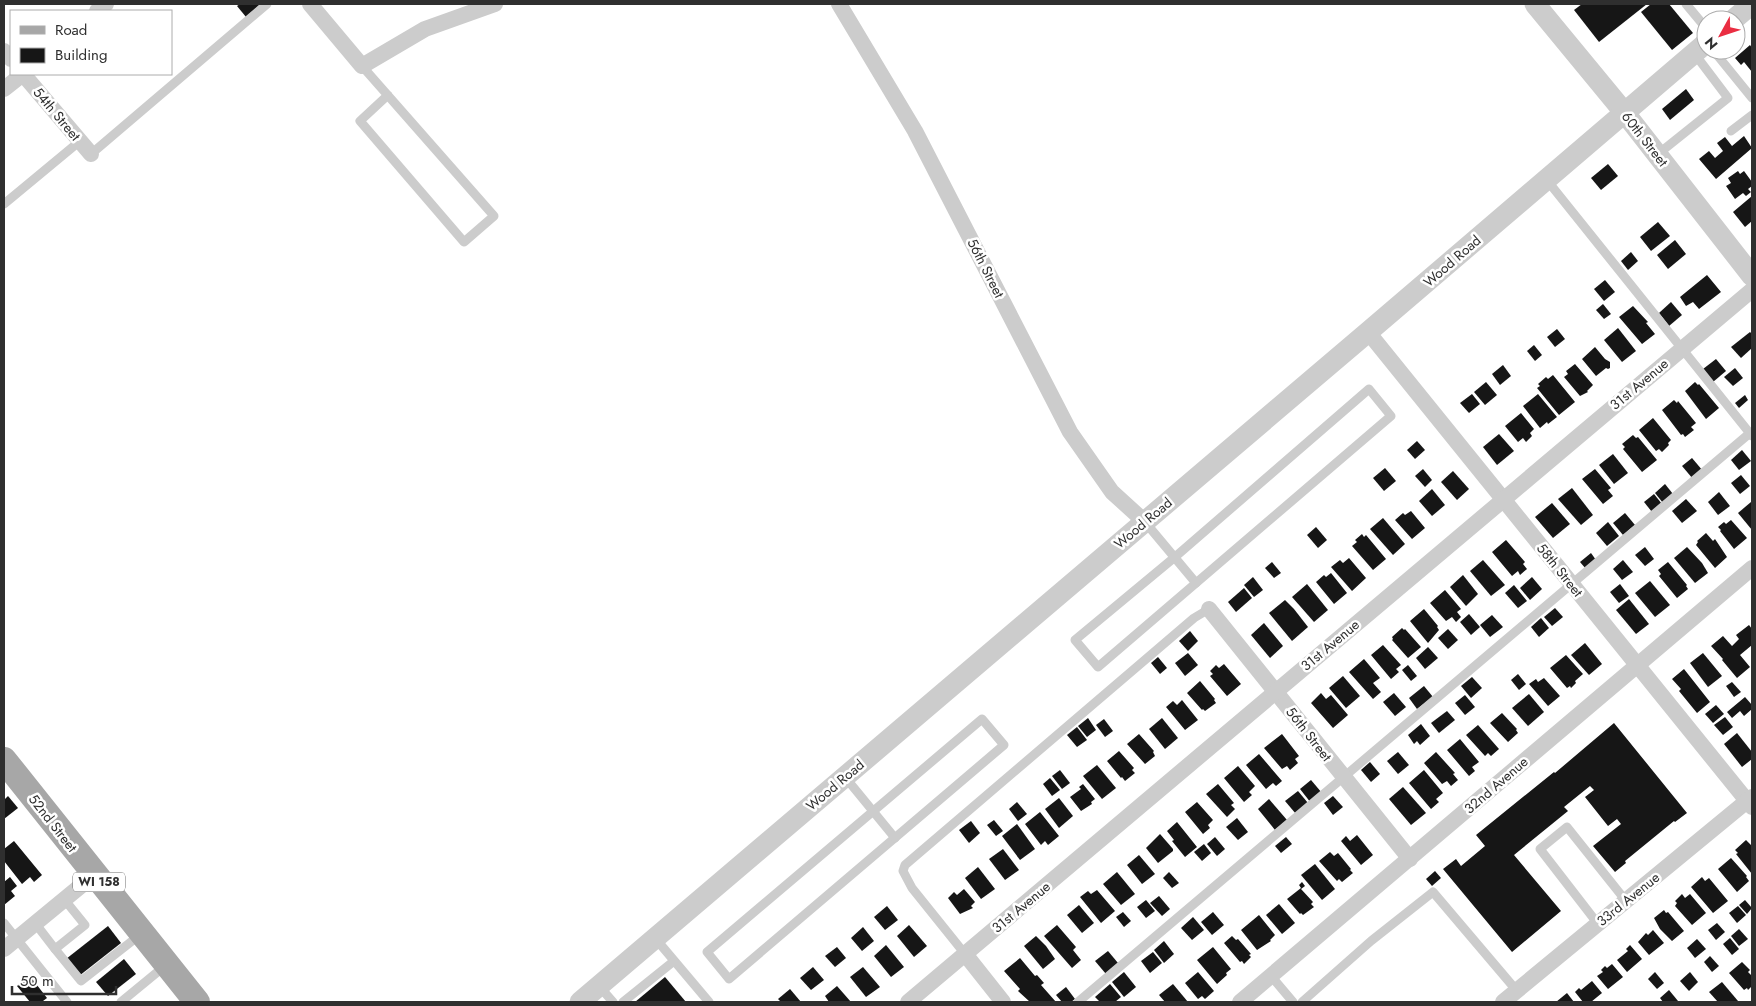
<svg xmlns="http://www.w3.org/2000/svg" width="1756" height="1006" viewBox="0 0 1756 1006" font-family="Jost,sans-serif">
	<style>
		.building { fill: #161616 }
		.lines { fill: none; stroke-linecap: round; stroke-linejoin: round }
		.service { stroke: #ccc; stroke-width: 9 }
		.minor { stroke: #ccc; stroke-width: 16 }
		.tertiary { stroke: #ccc; stroke-width: 21 }
		.primary { stroke: #a7a7a7; stroke-width: 26 }
		.labels { text-anchor: middle; dominant-baseline: central; stroke-width: 5; stroke-linejoin: round; paint-order: stroke }
		.shield { fill: #fff; stroke: #6d6d6d; stroke-width: 1 }
		.shield-label { font-size: 12px; font-weight: bold; fill: #2f2f2f }
		.street-label { font-size: 14px; fill: #2f2f2f; stroke: #fff }
	</style>
	<rect width="100%" height="100%" fill="#fff"/>
	<g class="building">
		<path d="M 240,4 L 261,4 L 246,17 L 237,6 Z"/>
		<path d="M 1582,4 L 1647,4 L 1599,42 L 1574,10 Z"/>
		<path d="M 1651,4 L 1669,4 L 1693,33 L 1672,50 L 1641,12 Z"/>
		<path d="M 1750,45 L 1752,48 L 1752,72 L 1744,62 L 1741,65 L 1735,58 Z"/>
		<path d="M 1686,89 L 1694,100 L 1670,120 L 1662,109 Z"/>
		<path d="M 1744,136 L 1752,148 L 1716,179 L 1699,159 L 1709,151 L 1715,158 L 1723,151 L 1717,143 L 1725,137 L 1732,146 Z"/>
		<path d="M 1608,164 L 1618,176 L 1601,190 L 1591,178 Z"/>
		<path d="M 1738,171 L 1740,174 L 1744,171 L 1752,182 L 1752,186 L 1748,189 L 1751,192 L 1746,196 L 1743,193 L 1735,199 L 1726,186 L 1731,183 L 1728,178 Z"/>
		<path d="M 1752,196 L 1752,221 L 1745,227 L 1733,212 Z"/>
		<path d="M 1658,222 L 1670,236 L 1651,251 L 1640,237 Z"/>
		<path d="M 1675,240 L 1686,254 L 1668,269 L 1657,255 Z"/>
		<path d="M 1631,252 L 1638,261 L 1628,270 L 1621,261 Z"/>
		<path d="M 1707,275 L 1721,292 L 1699,309 L 1693,302 L 1686,306 L 1680,297 Z"/>
		<path d="M 1605,280 L 1615,292 L 1604,301 L 1594,289 Z"/>
		<path d="M 1671,302 L 1682,315 L 1669,326 L 1659,313 Z"/>
		<path d="M 1603,304 L 1611,314 L 1604,319 L 1596,310 Z"/>
		<path d="M 1633,306 L 1648,322 L 1646,323 L 1655,334 L 1642,344 L 1619,317 Z"/>
		<path d="M 1618,328 L 1636,351 L 1622,362 L 1604,340 Z"/>
		<path d="M 1557,329 L 1565,339 L 1555,347 L 1547,337 Z"/>
		<path d="M 1750,332 L 1752,334 L 1752,348 L 1741,358 L 1731,347 Z"/>
		<path d="M 1534,345 L 1542,355 L 1535,361 L 1527,351 Z"/>
		<path d="M 1595,347 L 1605,359 L 1610,362 L 1610,368 L 1608,369 L 1606,368 L 1596,376 L 1582,359 Z"/>
		<path d="M 1716,359 L 1726,371 L 1713,382 L 1703,369 Z"/>
		<path d="M 1575,364 L 1593,385 L 1587,391 L 1588,392 L 1580,396 L 1564,377 L 1568,374 L 1566,371 Z"/>
		<path d="M 1503,365 L 1511,376 L 1500,385 L 1492,374 Z"/>
		<path d="M 1735,368 L 1743,378 L 1733,386 L 1724,377 Z"/>
		<path d="M 1553,375 L 1575,402 L 1559,415 L 1537,388 L 1540,386 L 1538,384 L 1546,377 L 1548,379 Z"/>
		<path d="M 1486,382 L 1497,395 L 1485,405 L 1474,392 Z"/>
		<path d="M 1695,382 L 1698,385 L 1699,384 L 1719,408 L 1706,419 L 1685,391 Z"/>
		<path d="M 1472,394 L 1480,404 L 1469,413 L 1460,403 Z"/>
		<path d="M 1538,394 L 1557,417 L 1548,424 L 1547,422 L 1540,428 L 1523,406 Z"/>
		<path d="M 1745,395 L 1748,400 L 1739,408 L 1735,403 Z"/>
		<path d="M 1674,400 L 1677,403 L 1678,401 L 1696,423 L 1691,427 L 1694,430 L 1685,437 L 1683,434 L 1681,435 L 1662,410 Z"/>
		<path d="M 1521,413 L 1534,429 L 1530,433 L 1532,436 L 1526,442 L 1523,438 L 1518,442 L 1505,426 Z"/>
		<path d="M 1653,418 L 1671,440 L 1668,443 L 1669,445 L 1662,452 L 1659,449 L 1656,451 L 1639,430 Z"/>
		<path d="M 1499,434 L 1514,451 L 1497,465 L 1483,447 Z"/>
		<path d="M 1633,435 L 1636,438 L 1638,437 L 1657,460 L 1642,472 L 1623,449 L 1625,447 L 1622,444 Z"/>
		<path d="M 1417,441 L 1425,450 L 1415,459 L 1407,450 Z"/>
		<path d="M 1742,450 L 1751,461 L 1739,470 L 1731,460 Z"/>
		<path d="M 1613,454 L 1628,473 L 1614,484 L 1599,465 Z"/>
		<path d="M 1692,458 L 1703,471 L 1693,479 L 1682,466 Z"/>
		<path d="M 1385,468 L 1396,481 L 1384,491 L 1373,478 Z"/>
		<path d="M 1423,469 L 1432,480 L 1425,487 L 1415,476 Z"/>
		<path d="M 1595,469 L 1611,488 L 1608,490 L 1613,496 L 1603,504 L 1582,479 Z"/>
		<path d="M 1453,471 L 1469,489 L 1457,500 L 1441,482 Z"/>
		<path d="M 1741,475 L 1750,486 L 1740,494 L 1731,483 Z"/>
		<path d="M 1665,484 L 1673,494 L 1663,503 L 1655,493 Z"/>
		<path d="M 1572,488 L 1593,515 L 1581,525 L 1558,499 Z"/>
		<path d="M 1432,489 L 1445,505 L 1432,516 L 1419,501 Z"/>
		<path d="M 1719,492 L 1730,506 L 1718,515 L 1708,502 Z"/>
		<path d="M 1654,494 L 1662,504 L 1652,512 L 1644,502 Z"/>
		<path d="M 1686,499 L 1697,511 L 1682,523 L 1672,511 Z"/>
		<path d="M 1751,502 L 1752,503 L 1752,530 L 1738,513 Z"/>
		<path d="M 1552,503 L 1570,524 L 1553,538 L 1535,517 Z"/>
		<path d="M 1411,511 L 1425,528 L 1412,539 L 1395,520 L 1403,513 L 1405,515 Z"/>
		<path d="M 1625,513 L 1635,525 L 1623,535 L 1613,523 Z"/>
		<path d="M 1383,518 L 1405,544 L 1393,555 L 1370,529 Z"/>
		<path d="M 1731,520 L 1747,538 L 1734,549 L 1720,531 L 1721,530 L 1718,527 L 1724,522 L 1726,524 Z"/>
		<path d="M 1608,522 L 1619,536 L 1607,546 L 1596,533 Z"/>
		<path d="M 1316,527 L 1327,540 L 1318,548 L 1307,535 Z"/>
		<path d="M 1706,533 L 1713,541 L 1715,539 L 1727,557 L 1715,568 L 1696,545 L 1698,542 L 1697,541 Z"/>
		<path d="M 1362,534 L 1364,537 L 1366,535 L 1386,559 L 1373,570 L 1352,546 L 1357,542 L 1355,540 Z"/>
		<path d="M 1506,540 L 1525,562 L 1523,564 L 1527,569 L 1520,575 L 1518,571 L 1512,576 L 1492,552 Z"/>
		<path d="M 1645,547 L 1654,559 L 1645,566 L 1635,555 Z"/>
		<path d="M 1687,547 L 1702,563 L 1708,573 L 1695,583 L 1674,558 Z"/>
		<path d="M 1591,553 L 1596,560 L 1586,569 L 1580,562 Z"/>
		<path d="M 1349,558 L 1366,578 L 1352,591 L 1331,567 L 1340,560 L 1343,563 Z"/>
		<path d="M 1483,560 L 1505,585 L 1491,596 L 1470,571 Z"/>
		<path d="M 1623,560 L 1633,572 L 1622,580 L 1613,569 Z"/>
		<path d="M 1272,562 L 1281,573 L 1274,578 L 1265,568 Z"/>
		<path d="M 1668,562 L 1687,585 L 1686,586 L 1688,589 L 1677,598 L 1659,576 L 1661,574 L 1658,570 Z"/>
		<path d="M 1331,573 L 1347,593 L 1334,604 L 1316,582 L 1324,575 L 1326,577 Z"/>
		<path d="M 1463,575 L 1478,594 L 1466,606 L 1450,587 Z"/>
		<path d="M 1253,577 L 1263,590 L 1254,597 L 1244,585 Z"/>
		<path d="M 1532,577 L 1542,589 L 1530,600 L 1520,588 Z"/>
		<path d="M 1650,581 L 1670,605 L 1655,617 L 1635,593 Z"/>
		<path d="M 1307,584 L 1328,610 L 1314,622 L 1292,597 Z"/>
		<path d="M 1620,584 L 1629,596 L 1619,603 L 1610,592 Z"/>
		<path d="M 1514,585 L 1527,601 L 1518,608 L 1505,593 Z"/>
		<path d="M 1244,588 L 1252,598 L 1236,612 L 1228,602 Z"/>
		<path d="M 1445,590 L 1461,609 L 1457,612 L 1461,617 L 1456,622 L 1452,617 L 1446,621 L 1430,603 Z"/>
		<path d="M 1629,599 L 1649,624 L 1636,634 L 1616,610 Z"/>
		<path d="M 1285,600 L 1294,609 L 1308,627 L 1292,641 L 1269,613 Z"/>
		<path d="M 1555,608 L 1563,617 L 1552,626 L 1544,617 Z"/>
		<path d="M 1424,609 L 1438,626 L 1437,627 L 1439,630 L 1428,643 L 1410,621 Z"/>
		<path d="M 1469,614 L 1480,627 L 1471,635 L 1460,622 Z"/>
		<path d="M 1492,615 L 1503,627 L 1490,637 L 1480,625 Z"/>
		<path d="M 1541,618 L 1549,628 L 1539,637 L 1531,627 Z"/>
		<path d="M 1264,623 L 1283,646 L 1270,658 L 1251,635 Z"/>
		<path d="M 1749,625 L 1752,629 L 1752,645 L 1740,655 L 1750,667 L 1737,678 L 1722,660 L 1723,659 L 1711,646 L 1723,636 L 1732,646 L 1739,639 L 1736,635 Z"/>
		<path d="M 1402,628 L 1404,630 L 1405,629 L 1421,647 L 1408,658 L 1392,640 L 1393,639 L 1392,637 Z"/>
		<path d="M 1448,629 L 1458,640 L 1448,649 L 1438,638 Z"/>
		<path d="M 1190,631 L 1198,641 L 1188,651 L 1179,641 Z"/>
		<path d="M 1585,643 L 1602,664 L 1589,675 L 1571,655 Z"/>
		<path d="M 1383,645 L 1401,665 L 1396,669 L 1399,672 L 1391,679 L 1371,655 Z"/>
		<path d="M 1428,647 L 1438,658 L 1425,669 L 1416,658 Z"/>
		<path d="M 1188,653 L 1198,665 L 1185,676 L 1175,663 Z"/>
		<path d="M 1703,653 L 1722,676 L 1708,687 L 1690,663 Z"/>
		<path d="M 1566,655 L 1583,674 L 1575,681 L 1576,683 L 1571,688 L 1570,686 L 1567,688 L 1550,668 Z"/>
		<path d="M 1158,657 L 1167,668 L 1160,674 L 1151,663 Z"/>
		<path d="M 1364,659 L 1380,678 L 1373,683 L 1381,692 L 1373,699 L 1349,672 Z"/>
		<path d="M 1224,664 L 1241,684 L 1227,696 L 1210,676 L 1213,674 L 1210,671 L 1216,665 L 1219,668 Z"/>
		<path d="M 1408,665 L 1417,676 L 1411,681 L 1402,670 Z"/>
		<path d="M 1684,669 L 1710,702 L 1697,713 L 1679,691 L 1681,689 L 1672,679 Z"/>
		<path d="M 1518,674 L 1526,684 L 1519,690 L 1511,680 Z"/>
		<path d="M 1343,676 L 1360,696 L 1346,708 L 1329,688 Z"/>
		<path d="M 1472,677 L 1482,688 L 1471,698 L 1461,686 Z"/>
		<path d="M 1544,678 L 1560,696 L 1548,706 L 1529,684 L 1536,679 L 1538,682 Z"/>
		<path d="M 1200,681 L 1215,699 L 1214,700 L 1216,703 L 1205,711 L 1203,709 L 1202,710 L 1187,693 Z"/>
		<path d="M 1732,682 L 1741,692 L 1734,697 L 1726,686 Z"/>
		<path d="M 1424,686 L 1433,697 L 1417,709 L 1409,698 Z"/>
		<path d="M 1321,693 L 1326,699 L 1331,695 L 1348,715 L 1333,728 L 1311,703 Z"/>
		<path d="M 1394,693 L 1406,707 L 1395,716 L 1383,702 Z"/>
		<path d="M 1529,694 L 1544,712 L 1528,726 L 1512,708 Z"/>
		<path d="M 1465,695 L 1475,707 L 1465,715 L 1455,703 Z"/>
		<path d="M 1745,697 L 1752,705 L 1752,709 L 1744,716 L 1740,711 L 1732,718 L 1727,712 Z"/>
		<path d="M 1182,700 L 1198,720 L 1185,730 L 1166,707 L 1173,701 L 1177,705 Z"/>
		<path d="M 1716,705 L 1724,714 L 1713,723 L 1705,714 Z"/>
		<path d="M 1447,711 L 1455,720 L 1439,733 L 1431,723 Z"/>
		<path d="M 1502,713 L 1517,729 L 1516,730 L 1518,733 L 1508,742 L 1490,723 Z"/>
		<path d="M 1725,717 L 1733,727 L 1723,735 L 1714,725 Z"/>
		<path d="M 1088,718 L 1096,730 L 1087,737 L 1078,726 Z"/>
		<path d="M 1162,718 L 1178,738 L 1165,749 L 1149,729 Z"/>
		<path d="M 1104,719 L 1113,731 L 1105,737 L 1096,725 Z"/>
		<path d="M 1614,723 L 1687,813 L 1675,822 L 1674,821 L 1625,861 L 1626,863 L 1615,872 L 1593,846 L 1621,824 L 1617,819 L 1608,826 L 1585,797 L 1594,790 L 1590,786 L 1564,807 L 1568,811 L 1514,855 L 1561,911 L 1512,952 L 1443,869 L 1456,859 L 1461,866 L 1485,846 L 1476,835 L 1554,772 L 1555,773 Z"/>
		<path d="M 1421,724 L 1430,736 L 1420,745 L 1417,741 L 1414,744 L 1408,735 Z"/>
		<path d="M 1478,725 L 1499,749 L 1491,756 L 1488,753 L 1485,756 L 1466,735 Z"/>
		<path d="M 1077,727 L 1087,740 L 1077,747 L 1067,735 Z"/>
		<path d="M 1737,733 L 1752,752 L 1752,759 L 1742,767 L 1724,744 Z"/>
		<path d="M 1139,734 L 1154,751 L 1153,752 L 1155,756 L 1145,764 L 1127,744 Z"/>
		<path d="M 1282,734 L 1299,756 L 1295,759 L 1298,763 L 1290,770 L 1287,766 L 1282,769 L 1264,748 Z"/>
		<path d="M 1460,739 L 1479,762 L 1472,767 L 1475,771 L 1469,776 L 1447,750 Z"/>
		<path d="M 1119,751 L 1134,768 L 1132,770 L 1135,773 L 1125,781 L 1122,777 L 1121,778 L 1107,761 Z"/>
		<path d="M 1398,752 L 1409,765 L 1398,774 L 1387,761 Z"/>
		<path d="M 1436,752 L 1455,773 L 1453,774 L 1458,780 L 1451,786 L 1447,781 L 1442,784 L 1424,763 Z"/>
		<path d="M 1259,754 L 1282,781 L 1276,786 L 1273,783 L 1266,789 L 1246,765 Z"/>
		<path d="M 1370,762 L 1380,774 L 1371,782 L 1361,770 Z"/>
		<path d="M 1097,765 L 1116,788 L 1102,799 L 1083,776 Z"/>
		<path d="M 1238,766 L 1255,786 L 1249,792 L 1252,795 L 1244,802 L 1224,778 Z"/>
		<path d="M 1060,770 L 1070,783 L 1062,789 L 1052,776 Z"/>
		<path d="M 1424,770 L 1443,793 L 1436,799 L 1439,802 L 1431,809 L 1409,783 Z"/>
		<path d="M 1050,778 L 1060,790 L 1052,796 L 1043,784 Z"/>
		<path d="M 1311,780 L 1322,793 L 1311,803 L 1300,789 Z"/>
		<path d="M 1083,784 L 1095,799 L 1091,802 L 1092,804 L 1081,811 L 1070,797 L 1081,789 L 1079,787 Z"/>
		<path d="M 1218,784 L 1234,803 L 1231,805 L 1235,809 L 1227,817 L 1206,794 Z"/>
		<path d="M 1403,787 L 1426,813 L 1411,825 L 1389,799 Z"/>
		<path d="M 1298,791 L 1308,803 L 1296,814 L 1285,801 Z"/>
		<path d="M 8,796 L 18,808 L 4,819 L 4,800 Z"/>
		<path d="M 1333,796 L 1343,807 L 1333,815 L 1324,803 Z"/>
		<path d="M 1059,798 L 1073,816 L 1059,828 L 1045,809 Z"/>
		<path d="M 1269,799 L 1287,820 L 1275,830 L 1258,809 Z"/>
		<path d="M 1017,802 L 1027,814 L 1018,821 L 1009,809 Z"/>
		<path d="M 1197,802 L 1213,820 L 1208,825 L 1210,828 L 1203,834 L 1185,812 Z"/>
		<path d="M 1040,812 L 1059,836 L 1048,845 L 1045,841 L 1041,845 L 1025,824 Z"/>
		<path d="M 1237,818 L 1248,832 L 1238,840 L 1226,827 Z"/>
		<path d="M 994,820 L 1003,831 L 996,836 L 987,825 Z"/>
		<path d="M 971,821 L 980,833 L 969,843 L 959,830 Z"/>
		<path d="M 1177,822 L 1197,847 L 1185,857 L 1172,841 L 1174,840 L 1167,831 Z"/>
		<path d="M 1017,824 L 1035,849 L 1020,860 L 1002,836 Z"/>
		<path d="M 1160,834 L 1173,849 L 1173,851 L 1158,863 L 1146,848 Z"/>
		<path d="M 1357,835 L 1373,855 L 1361,865 L 1341,841 L 1346,836 L 1350,841 Z"/>
		<path d="M 1215,837 L 1225,849 L 1217,856 L 1207,844 Z"/>
		<path d="M 1286,837 L 1292,844 L 1281,853 L 1275,846 Z"/>
		<path d="M 1746,840 L 1752,846 L 1752,874 L 1736,854 L 1738,853 L 1735,850 Z"/>
		<path d="M 14,841 L 42,875 L 34,882 L 30,877 L 22,884 L 4,861 L 4,849 Z"/>
		<path d="M 1204,844 L 1211,853 L 1202,861 L 1194,852 Z"/>
		<path d="M 1003,849 L 1019,870 L 1005,880 L 989,859 Z"/>
		<path d="M 1330,852 L 1334,856 L 1338,853 L 1351,869 L 1350,870 L 1353,873 L 1342,882 L 1339,879 L 1337,881 L 1319,861 Z"/>
		<path d="M 1139,855 L 1155,874 L 1142,884 L 1127,865 Z"/>
		<path d="M 1731,858 L 1747,876 L 1746,877 L 1749,881 L 1737,892 L 1718,869 Z"/>
		<path d="M 1315,864 L 1335,889 L 1322,900 L 1301,875 Z"/>
		<path d="M 978,867 L 995,889 L 981,899 L 965,878 Z"/>
		<path d="M 1435,871 L 1441,878 L 1432,886 L 1426,879 Z"/>
		<path d="M 1117,872 L 1135,894 L 1121,905 L 1103,884 Z"/>
		<path d="M 1169,872 L 1179,883 L 1172,888 L 1163,878 Z"/>
		<path d="M 10,877 L 17,886 L 11,891 L 15,896 L 4,905 L 4,882 Z"/>
		<path d="M 1702,877 L 1705,881 L 1709,878 L 1728,901 L 1713,913 L 1691,887 Z"/>
		<path d="M 1302,882 L 1305,886 L 1301,889 L 1313,902 L 1311,904 L 1314,907 L 1303,915 L 1301,913 L 1300,914 L 1287,899 L 1301,888 L 1299,885 Z"/>
		<path d="M 964,889 L 975,902 L 971,906 L 973,908 L 960,914 L 948,898 L 954,892 L 957,895 Z"/>
		<path d="M 1097,890 L 1115,911 L 1101,923 L 1080,897 L 1088,891 L 1091,894 Z"/>
		<path d="M 1682,894 L 1685,898 L 1690,894 L 1706,913 L 1692,925 L 1675,906 L 1677,903 L 1675,901 Z"/>
		<path d="M 1159,896 L 1170,909 L 1162,916 L 1150,903 Z"/>
		<path d="M 1146,900 L 1155,911 L 1146,918 L 1137,907 Z"/>
		<path d="M 1745,900 L 1752,908 L 1747,914 L 1739,905 Z"/>
		<path d="M 1279,904 L 1295,923 L 1282,934 L 1266,915 Z"/>
		<path d="M 1079,905 L 1094,923 L 1082,933 L 1067,915 Z"/>
		<path d="M 887,906 L 898,920 L 885,930 L 874,917 Z"/>
		<path d="M 1738,906 L 1746,915 L 1737,923 L 1729,913 Z"/>
		<path d="M 1664,910 L 1666,913 L 1668,912 L 1684,931 L 1672,941 L 1660,929 L 1654,918 Z"/>
		<path d="M 1123,912 L 1131,921 L 1124,927 L 1116,917 Z"/>
		<path d="M 1213,912 L 1224,925 L 1212,935 L 1201,922 Z"/>
		<path d="M 1259,915 L 1275,935 L 1270,940 L 1271,941 L 1257,950 L 1241,930 Z"/>
		<path d="M 1193,917 L 1204,930 L 1192,940 L 1181,928 Z"/>
		<path d="M 1717,923 L 1725,932 L 1716,940 L 1708,930 Z"/>
		<path d="M 909,925 L 927,946 L 914,957 L 897,936 Z"/>
		<path d="M 1057,925 L 1076,947 L 1073,950 L 1081,960 L 1072,968 L 1044,936 Z"/>
		<path d="M 108,926 L 121,943 L 79,976 L 66,959 Z"/>
		<path d="M 863,927 L 874,941 L 862,951 L 851,938 Z"/>
		<path d="M 1739,929 L 1748,939 L 1739,946 L 1731,936 Z"/>
		<path d="M 1653,930 L 1664,943 L 1649,955 L 1638,942 L 1646,933 L 1648,935 Z"/>
		<path d="M 1036,936 L 1046,946 L 1055,959 L 1043,969 L 1024,946 Z"/>
		<path d="M 1232,936 L 1236,940 L 1238,939 L 1251,954 L 1249,955 L 1251,957 L 1244,964 L 1242,961 L 1240,962 L 1224,943 Z"/>
		<path d="M 1730,938 L 1739,949 L 1732,955 L 1723,944 Z"/>
		<path d="M 1697,939 L 1706,949 L 1695,958 L 1687,948 Z"/>
		<path d="M 1164,941 L 1174,954 L 1164,963 L 1154,950 Z"/>
		<path d="M 886,945 L 904,967 L 891,977 L 874,956 Z"/>
		<path d="M 1630,945 L 1642,959 L 1627,972 L 1617,960 L 1628,951 L 1626,949 Z"/>
		<path d="M 837,947 L 846,958 L 835,967 L 825,956 Z"/>
		<path d="M 1213,947 L 1231,969 L 1226,973 L 1227,975 L 1217,984 L 1197,960 Z"/>
		<path d="M 1108,951 L 1118,963 L 1106,974 L 1095,961 Z"/>
		<path d="M 1153,952 L 1162,963 L 1150,973 L 1141,961 Z"/>
		<path d="M 1710,956 L 1719,966 L 1712,972 L 1704,962 Z"/>
		<path d="M 1020,958 L 1035,976 L 1037,975 L 1044,983 L 1041,985 L 1056,1002 L 1030,1002 L 1018,991 L 1020,989 L 1004,971 Z"/>
		<path d="M 124,959 L 136,974 L 108,996 L 96,982 Z"/>
		<path d="M 1742,962 L 1750,970 L 1748,972 L 1752,976 L 1752,986 L 1748,990 L 1747,988 L 1744,990 L 1729,973 Z"/>
		<path d="M 1612,964 L 1623,977 L 1608,989 L 1597,976 L 1603,972 L 1601,970 L 1605,966 L 1607,968 Z"/>
		<path d="M 813,967 L 824,980 L 811,990 L 800,978 Z"/>
		<path d="M 863,967 L 880,987 L 866,997 L 850,977 Z"/>
		<path d="M 1124,972 L 1136,987 L 1124,997 L 1112,982 Z"/>
		<path d="M 1198,972 L 1214,991 L 1205,999 L 1202,996 L 1198,999 L 1185,983 Z"/>
		<path d="M 1655,972 L 1664,983 L 1657,989 L 1648,979 Z"/>
		<path d="M 1690,972 L 1698,982 L 1689,991 L 1680,981 Z"/>
		<path d="M 30,976 L 47,998 L 43,1001 L 44,1002 L 30,1002 L 17,986 Z"/>
		<path d="M 665,977 L 686,1002 L 635,1002 Z"/>
		<path d="M 1592,981 L 1602,993 L 1591,1002 L 1583,1002 L 1575,992 L 1579,988 L 1581,990 Z"/>
		<path d="M 1722,982 L 1738,1001 L 1737,1002 L 1718,1002 L 1709,992 Z"/>
		<path d="M 1110,984 L 1121,997 L 1115,1002 L 1100,1002 L 1095,997 Z"/>
		<path d="M 1173,984 L 1188,1002 L 1165,1002 L 1159,995 Z"/>
		<path d="M 837,986 L 851,1002 L 829,1002 L 825,996 Z"/>
		<path d="M 1066,987 L 1075,999 L 1071,1002 L 1062,1002 L 1056,995 Z"/>
		<path d="M 790,989 L 801,1002 L 781,1002 L 778,999 Z"/>
		<path d="M 1669,990 L 1678,1001 L 1676,1002 L 1663,1002 L 1660,998 Z"/>
		<path d="M 1567,993 L 1574,1002 L 1556,1002 Z"/>
	</g>
	<g class="lines">
		<g class="service">
			<path d="M 1686,4 L 1706,28"/>
			<path d="M 1713,50 L 1752,98"/>
			<path d="M 362,66 L 494,216 L 464,242 L 360,121 L 388,95"/>
			<path d="M 1731,131 L 1752,115"/>
			<path d="M 91,154 L 267,4"/>
			<path d="M 1658,154 L 1728,98 L 1694,53"/>
			<path d="M 1546,179 L 1752,436"/>
			<path d="M 4,204 L 80,141"/>
			<path d="M 1369,389 L 1391,416 L 1098,667 L 1075,640 L 1175,557 Z"/>
			<path d="M 1145,522 L 1196,583"/>
			<path d="M 982,719 L 1004,745 L 729,979 L 707,952 Z"/>
			<path d="M 845,777 L 895,838"/>
			<path d="M 64,899 L 85,925 L 55,949 L 81,981 L 141,934"/>
			<path d="M 4,923 L 67,1002"/>
			<path d="M 35,923 L 55,949"/>
			<path d="M 1598,924 L 1540,849 L 1567,827 L 1626,901"/>
			<path d="M 655,938 L 709,1002"/>
			<path d="M 965,954 L 912,888 L 903,871 L 905,865 L 1194,618 L 1209,609"/>
			<path d="M 1271,976 L 1293,1002"/>
			<path d="M 599,986 L 613,1002"/>
			<path d="M 121,1002 L 166,965"/>
			<path d="M 623,1002 L 674,961"/>
			<path d="M 1078,1002 L 1750,433"/>
			<path d="M 1302,1002 L 1371,941 L 1433,892 L 1517,991"/>
		</g>
		<g class="minor">
			<path d="M 310,4 L 362,66 L 425,29 L 495,4"/>
			<path d="M 839,4 L 915,131 L 1070,432 L 1112,492 L 1145,522"/>
			<path d="M 97,11 L 106,4"/>
			<path d="M 4,51 L 11,59"/>
			<path d="M 23,74 L 91,154"/>
			<path d="M 4,89 L 23,74"/>
			<path d="M 1368,332 L 1752,807"/>
			<path d="M 1209,609 L 1410,859"/>
			<path d="M 4,949 L 94,875"/>
			<path d="M 965,954 L 1003,1002"/>
			<path d="M 908,1002 L 1752,290"/>
			<path d="M 1240,1002 L 1752,568"/>
			<path d="M 1503,1002 L 1752,797"/>
		</g>
		<g class="tertiary">
			<path d="M 1535,4 L 1624,112 L 1752,276"/>
			<path d="M 1733,20 L 1752,4"/>
			<path d="M 580,1002 L 1368,332 L 1706,43"/>
		</g>
		<path class="primary" d="M 4,760 L 197,1002"/>
	</g>
	<g class="labels">
		<rect class="shield" x="73" y="872.5" width="52" height="19" rx="4"/>
		<g class="shield-label">
			<text x="99" y="882">WI 158</text>
		</g>
		<g class="street-label">
			<text transform="translate(57 114) rotate(50)">54th Street</text>
			<text transform="translate(1645 139) rotate(52)">60th Street</text>
			<text transform="translate(1452 261) rotate(-41)">Wood Road</text>
			<text transform="translate(986 268) rotate(63)">56th Street</text>
			<text transform="translate(1639 384) rotate(-40)">31st Avenue</text>
			<text transform="translate(1143 523) rotate(-40)">Wood Road</text>
			<text transform="translate(1560 570) rotate(51)">58th Street</text>
			<text transform="translate(1330 645) rotate(-40)">31st Avenue</text>
			<text transform="translate(1309 734) rotate(52)">56th Street</text>
			<text transform="translate(835 785) rotate(-40)">Wood Road</text>
			<text transform="translate(1496 785) rotate(-41)">32nd Avenue</text>
			<text transform="translate(53 823) rotate(52)">52nd Street</text>
			<text transform="translate(1628 899) rotate(-39)">33rd Avenue</text>
			<text transform="translate(1021 907) rotate(-40)">31st Avenue</text>
		</g>
	</g>
	<rect width="1756" height="1006" fill="none" stroke="#2f2f2f" stroke-width="10"/>
	<rect x="10" y="10" width="162" height="65" fill="#ffffff" stroke="#acacac"/>
	<rect x="20" y="26" width="25" height="8" fill="#a7a7a7" stroke="#acacac"/>
	<text x="55" y="35" font-size="15" fill="#2f2f2f">Road</text>
	<rect x="20" y="48" width="25" height="15" fill="#161616" stroke="#acacac"/>
	<text x="55" y="60" font-size="15" fill="#2f2f2f">Building</text>
	<g transform="translate(1721 35) rotate(230)"><circle r="24" fill="#ffffff" stroke="#acacac"/>
	<path d="M0-4L9 19L0 12L-9 19Z" fill="#ea2d42"/>
	<text y="-8" font-size="14" font-weight="bold" text-anchor="middle" fill="#2f2f2f">N</text>
	</g>
	<path d="M12 986v8h104v-8" fill="none" stroke="#2f2f2f" stroke-width="2.5"/>
	<text x="20" y="986" font-size="15" fill="#2f2f2f" stroke="#ffffff" stroke-width="4" paint-order="stroke">50 m</text>
</svg>
